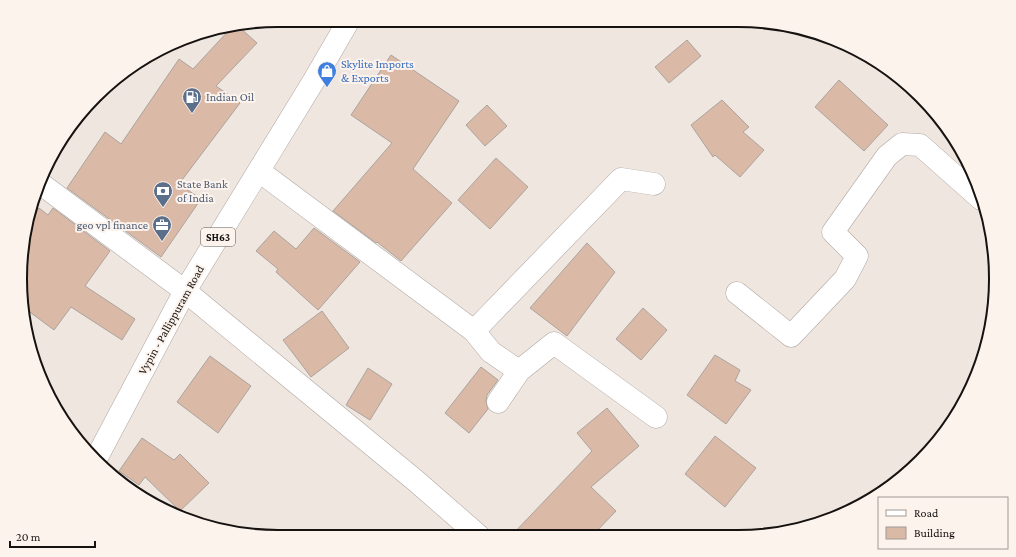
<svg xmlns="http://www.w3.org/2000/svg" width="1016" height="557" viewBox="0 0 1016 557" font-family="'Crimson Pro',serif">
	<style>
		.building { fill: #dabaa7; stroke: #aca39e }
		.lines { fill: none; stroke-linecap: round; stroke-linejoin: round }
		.minor-casing { stroke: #b0a6a1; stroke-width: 23 }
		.primary-casing { stroke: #b0a6a1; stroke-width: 23 }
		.minor { stroke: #fff; stroke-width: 22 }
		.primary { stroke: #fff; stroke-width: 22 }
		.labels { text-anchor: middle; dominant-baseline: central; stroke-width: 4; stroke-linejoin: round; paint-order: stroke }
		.shield { fill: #fdf3ed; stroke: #5b5652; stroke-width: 1 }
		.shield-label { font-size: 11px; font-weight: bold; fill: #151210 }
		.shop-label { font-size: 12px; fill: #366cbe; stroke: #fdf3ed; text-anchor: start }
		.service-label { font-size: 12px; fill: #4e5e75; stroke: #fdf3ed; text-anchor: start }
		.street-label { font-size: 12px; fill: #151210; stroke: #fdf3ed }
		.rim { fill: none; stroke: #151210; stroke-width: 2 }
	</style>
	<rect width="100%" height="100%" fill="#efe6e0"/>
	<g class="building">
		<path d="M 239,27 L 257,43 L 216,86 L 240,103 L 179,184 L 201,199 L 161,257 L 67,188 L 105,132 L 121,144 L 179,59 L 193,69 L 231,28 Z"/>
		<path d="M 687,40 L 701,56 L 669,83 L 655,67 Z"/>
		<path d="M 391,55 L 459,101 L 413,169 L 452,203 L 401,261 L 377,242 L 376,243 L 333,211 L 392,143 L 351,115 Z"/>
		<path d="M 839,80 L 888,125 L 864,151 L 815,107 Z"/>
		<path d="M 722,100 L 749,127 L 743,132 L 764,150 L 740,177 L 715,155 L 713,157 L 691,125 Z"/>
		<path d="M 487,105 L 507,126 L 485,146 L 466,125 Z"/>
		<path d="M 496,158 L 528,187 L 490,229 L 458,200 Z"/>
		<path d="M 39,208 L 48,215 L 53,208 L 110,251 L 85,286 L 135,319 L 122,340 L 71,307 L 54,330 L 23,307 L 21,296 L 28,223 Z"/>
		<path d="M 314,228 L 360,262 L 318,310 L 276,272 L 278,269 L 256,251 L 274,231 L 296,249 Z"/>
		<path d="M 587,243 L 615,272 L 567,336 L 530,308 Z"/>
		<path d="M 643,308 L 667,330 L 641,360 L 616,339 Z"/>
		<path d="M 322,311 L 349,348 L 311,377 L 283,340 Z"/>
		<path d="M 715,355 L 740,370 L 735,381 L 751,390 L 726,424 L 687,395 Z"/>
		<path d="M 210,356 L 251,386 L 218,433 L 177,402 Z"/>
		<path d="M 481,367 L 498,380 L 487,395 L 486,401 L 488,409 L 469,433 L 445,413 Z"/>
		<path d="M 368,368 L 392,384 L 370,420 L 346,405 Z"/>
		<path d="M 607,408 L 639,446 L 591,487 L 616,511 L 593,535 L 511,536 L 592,451 L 577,433 Z"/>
		<path d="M 715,436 L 756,468 L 725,507 L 685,474 Z"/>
		<path d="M 142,438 L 174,460 L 180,454 L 209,483 L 180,511 L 145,477 L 139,485 L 119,471 Z"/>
	</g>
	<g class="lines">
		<defs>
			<g id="minor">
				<path d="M 259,171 L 474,331 L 621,179 L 654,184"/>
				<path d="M 41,184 L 185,291 L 416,481 L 479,536"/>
				<path d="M 737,293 L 791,336 L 845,279 L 857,256 L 833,232 L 887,156 L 902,144 L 920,145 L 981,199"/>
				<path d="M 474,331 L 491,352 L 519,371 L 498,402"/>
				<path d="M 519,371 L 554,343 L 656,417"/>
			</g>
			<path id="primary" d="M 96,459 L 185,291 L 313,82 L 349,20"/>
		</defs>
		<use href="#minor" class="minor-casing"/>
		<use href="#primary" class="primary-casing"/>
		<use href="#minor" class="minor"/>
		<use href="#primary" class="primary"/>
	</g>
	<defs>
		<symbol id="shop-pin" viewBox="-11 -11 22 30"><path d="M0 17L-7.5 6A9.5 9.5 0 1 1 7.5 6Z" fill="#3f7fe0" stroke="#fdf3ed"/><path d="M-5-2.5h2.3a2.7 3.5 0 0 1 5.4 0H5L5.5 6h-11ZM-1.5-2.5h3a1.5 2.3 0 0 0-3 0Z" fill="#fff"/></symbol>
		<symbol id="fuel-pin" viewBox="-11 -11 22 30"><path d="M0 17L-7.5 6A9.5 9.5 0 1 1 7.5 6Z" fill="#5c6f8a" stroke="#fdf3ed"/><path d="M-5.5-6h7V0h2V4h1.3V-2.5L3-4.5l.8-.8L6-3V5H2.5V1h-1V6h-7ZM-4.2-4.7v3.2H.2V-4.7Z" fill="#fff"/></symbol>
		<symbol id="bank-pin" viewBox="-11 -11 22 30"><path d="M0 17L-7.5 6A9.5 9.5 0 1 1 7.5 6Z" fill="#5c6f8a" stroke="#fdf3ed"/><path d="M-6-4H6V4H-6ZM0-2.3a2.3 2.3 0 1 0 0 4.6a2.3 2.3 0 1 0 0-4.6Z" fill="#fff"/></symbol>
		<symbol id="office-pin" viewBox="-11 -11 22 30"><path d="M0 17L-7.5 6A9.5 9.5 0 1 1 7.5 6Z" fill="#5c6f8a" stroke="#fdf3ed"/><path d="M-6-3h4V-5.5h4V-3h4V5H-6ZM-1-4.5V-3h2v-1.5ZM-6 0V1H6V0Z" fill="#fff"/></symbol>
	</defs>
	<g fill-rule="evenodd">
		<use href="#shop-pin" x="316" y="60" width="22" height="30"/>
		<use href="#fuel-pin" x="181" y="86" width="22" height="30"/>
		<use href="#bank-pin" x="152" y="180" width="22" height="30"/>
		<use href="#office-pin" x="151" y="214" width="22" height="30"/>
	</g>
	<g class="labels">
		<rect class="shield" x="201" y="228" width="34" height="18" rx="3"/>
		<g class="shield-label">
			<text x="218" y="237">SH63</text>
		</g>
		<g class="shop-label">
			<text x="341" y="64">Skylite Imports<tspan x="341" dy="14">&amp; Exports</tspan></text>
		</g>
		<g class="service-label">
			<text x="206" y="97">Indian Oil</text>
			<text x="177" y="184">State Bank<tspan x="177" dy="14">of India</tspan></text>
			<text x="148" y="225" text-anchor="end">geo vpl finance</text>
		</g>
		<g class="street-label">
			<text transform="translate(171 320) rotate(-61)">Vypin - Pallippuram Road</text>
		</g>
	</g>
	<path d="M0 0H1016V557H0ZM278 27H738A251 251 0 0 1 989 278V279A251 251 0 0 1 738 530H278A251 251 0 0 1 27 279V278A251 251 0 0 1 278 27Z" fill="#fdf3ed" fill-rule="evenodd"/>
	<path class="rim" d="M278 27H738A251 251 0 0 1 989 278V279A251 251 0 0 1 738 530H278A251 251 0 0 1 27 279V278A251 251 0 0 1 278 27Z"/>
	<rect x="878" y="497" width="130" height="52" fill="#fdf3ed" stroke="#a09995"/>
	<rect x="886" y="510" width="20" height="6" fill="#ffffff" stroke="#a09995"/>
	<text x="914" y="517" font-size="12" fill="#151210">Road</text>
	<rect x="886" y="527" width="20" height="12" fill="#dabaa7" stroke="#a09995"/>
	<text x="914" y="537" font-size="12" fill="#151210">Building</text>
	<path d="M10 541v6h85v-6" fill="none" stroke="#151210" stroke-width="2"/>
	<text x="16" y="541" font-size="12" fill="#151210" stroke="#fdf3ed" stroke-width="3" paint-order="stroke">20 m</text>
</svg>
